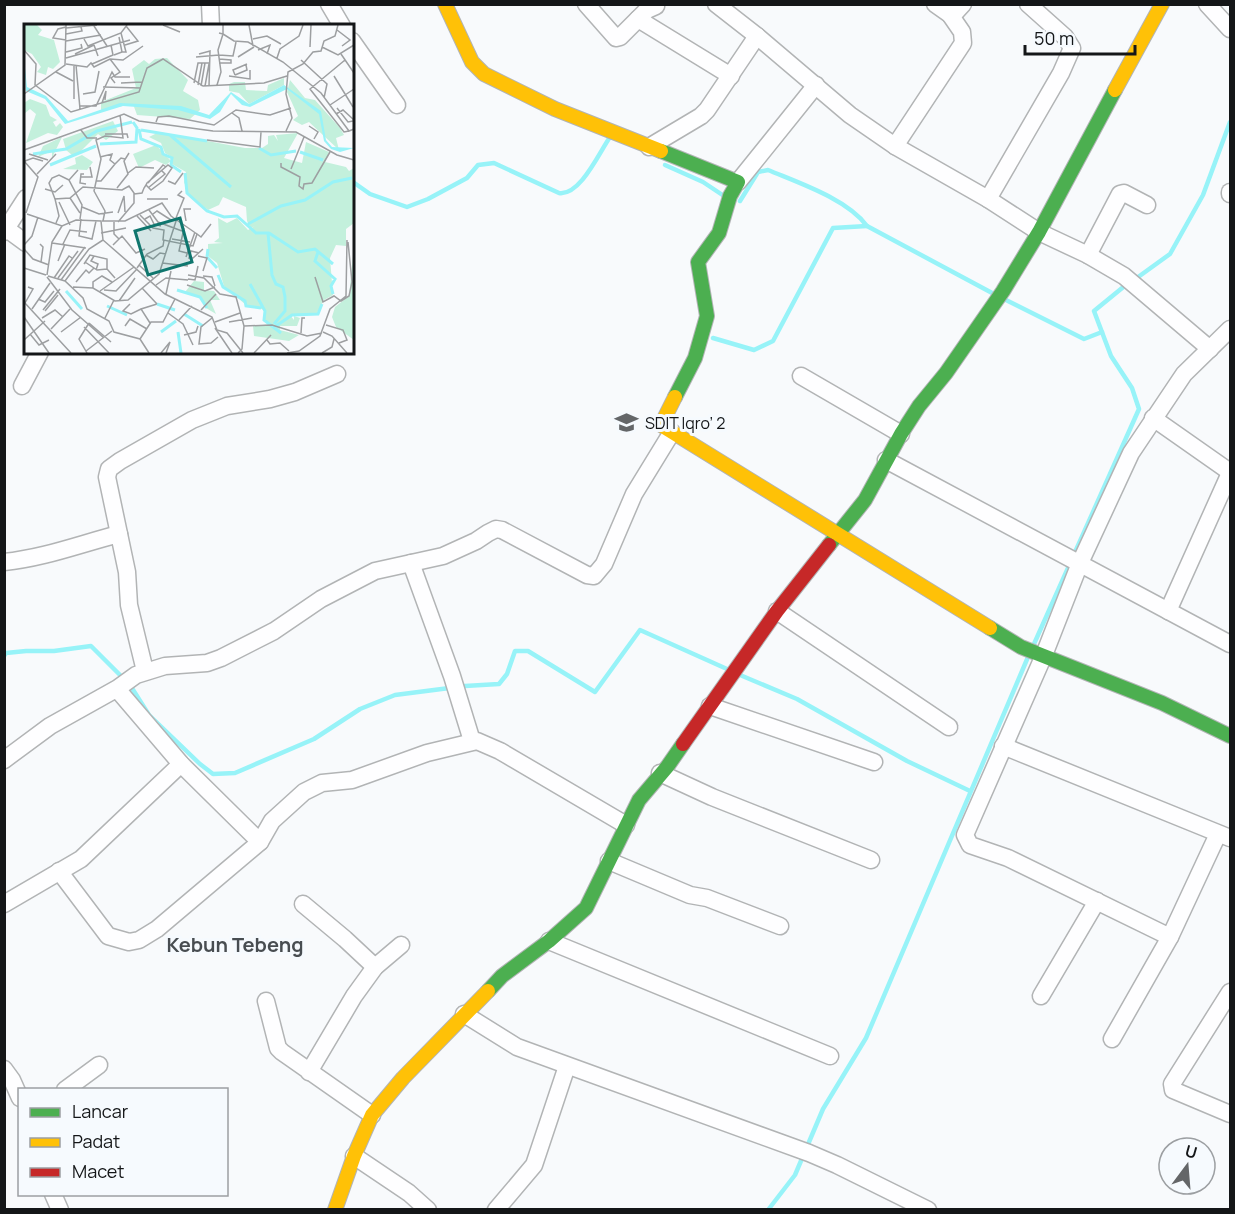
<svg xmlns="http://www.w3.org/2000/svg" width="1235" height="1214" viewBox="0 0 1235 1214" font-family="Manrope,sans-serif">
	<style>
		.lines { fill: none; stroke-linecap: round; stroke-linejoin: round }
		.stream { stroke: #97f3f8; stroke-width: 4.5 }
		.street-casing { stroke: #b2b4b5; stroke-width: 19 }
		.fast-casing { stroke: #b2b4b5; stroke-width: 16 }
		.slow-casing { stroke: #b2b4b5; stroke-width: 16 }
		.jam-casing { stroke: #b2b4b5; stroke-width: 16 }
		.street { stroke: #fefeff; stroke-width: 16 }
		.fast { stroke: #4caf50; stroke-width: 14 }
		.slow { stroke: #ffc107; stroke-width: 14 }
		.jam { stroke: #c62828; stroke-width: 14 }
		.labels { text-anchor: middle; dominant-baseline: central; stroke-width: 6; stroke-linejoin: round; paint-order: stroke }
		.poi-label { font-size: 16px; fill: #141618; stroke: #f6fafe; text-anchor: start }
		.quarter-label { font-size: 20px; font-weight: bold; fill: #484d51; stroke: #f6fafe }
		.inset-river { fill: none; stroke: #97f3f8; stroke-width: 3 }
		.inset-road { fill: none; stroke: #9d9fa1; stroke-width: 1.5 }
		.view { fill: #0f766e; fill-opacity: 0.15; stroke: #0f766e; stroke-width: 3 }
		.inset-edge { fill: none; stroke: #141618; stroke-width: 3 }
	</style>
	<rect width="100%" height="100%" fill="#f8fafc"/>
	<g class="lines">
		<g class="stream">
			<path d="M 665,165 L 703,182 L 724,196"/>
			<path d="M 353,182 L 370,194 L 407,207 L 428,199 L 467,178 L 478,165 L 494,163 L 559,193 C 580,196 599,153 610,137"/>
			<path d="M 740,201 L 758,172 L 768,170 C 799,183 847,199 867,226 L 994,294"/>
			<path d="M 1134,280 L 1170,254 L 1203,195 L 1230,122"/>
			<path d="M 1004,299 L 1084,339 L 1102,332"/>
			<path d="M 713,338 L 754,350 L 773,341 L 833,228 L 867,226"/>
			<path d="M 1034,644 L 1139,409 L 1132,388 L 1111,356 L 1094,311 L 1127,284"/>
			<path d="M 4,656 L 6,653 L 26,651 L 54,651 L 91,646 L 124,679"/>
			<path d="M 740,675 L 797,699 L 907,761 L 970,791"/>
			<path d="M 130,685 L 149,715 L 200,764 L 213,774 L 235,773 L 314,739 L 360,709 L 395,695 L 465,686 L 499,684 L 507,674 L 515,651 L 528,651 L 595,692 L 640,630 L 727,669"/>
			<path d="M 768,1210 L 795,1175 L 823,1109 L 866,1038 L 1028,657"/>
		</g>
		<defs>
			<g id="street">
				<path d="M 210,4 L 211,26"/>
				<path d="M 329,4 L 342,26"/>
				<path d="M 586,4 L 616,38 L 620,37 L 638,19 L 731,76"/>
				<path d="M 716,4 L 757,36 L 850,115 L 895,146 L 988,199 L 1039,232 L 1088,255 L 1124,276 L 1210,349"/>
				<path d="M 935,4 L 952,16 L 963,4"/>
				<path d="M 1207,4 L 1230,29"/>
				<path d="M 638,19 L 647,10 L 656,6"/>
				<path d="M 352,41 L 397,105"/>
				<path d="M 895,146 L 963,43 L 962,32 L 951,16"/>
				<path d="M 649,147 L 701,116 L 707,110 L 757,36"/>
				<path d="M 738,182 L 816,85"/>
				<path d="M 1230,192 L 1230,194"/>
				<path d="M 988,199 L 1061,73 L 1072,48 L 1065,37 L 1028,4"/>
				<path d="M 4,227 L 26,243"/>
				<path d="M 4,232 L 26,198"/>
				<path d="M 1088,255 L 1120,194 L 1124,193 L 1147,205"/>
				<path d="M 801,376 L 901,434"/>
				<path d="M 22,386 L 40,352"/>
				<path d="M 1153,418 L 1230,472"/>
				<path d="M 886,460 L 1230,644"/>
				<path d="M 4,562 C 44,558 80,544 119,534"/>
				<path d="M 411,563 L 452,676 L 472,741"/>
				<path d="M 777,611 L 949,727"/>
				<path d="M 1168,611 L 1230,473"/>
				<path d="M 145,671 L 129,605 L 127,572 L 107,477 L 109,469 L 120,461 L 192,420 L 227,406 L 270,399 L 295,392 L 337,374"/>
				<path d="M 117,689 L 181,764 L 260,842 L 272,821 L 304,792 L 322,783 L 352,780 L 427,753 L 477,741 L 500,751 L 626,825"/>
				<path d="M 710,706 L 874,762"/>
				<path d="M 1003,746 L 1230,838"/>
				<path d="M 4,760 L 50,726 L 118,688 L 136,675 L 165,666 L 207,663 L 221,658 L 274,631 L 321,599 L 375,571 L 443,556 L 476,541 L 488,533 L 496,529 L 502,530 L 587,575 L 594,576 L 604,564 L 634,494 L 672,432"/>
				<path d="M 660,773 L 712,797 L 871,860"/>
				<path d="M 609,861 L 690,895 L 707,898 L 780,926"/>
				<path d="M 59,871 L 108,936 L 129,942 L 139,940 L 157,929 L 260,842"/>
				<path d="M 4,904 L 81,859 L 181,764"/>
				<path d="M 303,904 L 345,939 L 375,967"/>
				<path d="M 1170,937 L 1008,858 L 970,845 L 965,835 L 1044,655 L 1080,563 L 1131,453 L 1184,374 L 1230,329"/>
				<path d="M 549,941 L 830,1056"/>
				<path d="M 1230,992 L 1172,1084 L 1173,1090 L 1230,1114"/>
				<path d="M 1041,996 L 1097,901"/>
				<path d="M 266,1001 L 278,1048 L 282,1052 L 372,1115"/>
				<path d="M 464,1014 L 517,1047 L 809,1153 L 837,1165 L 928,1210"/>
				<path d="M 1112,1039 L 1170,937 L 1218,834"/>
				<path d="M 4,1069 L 12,1080 L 20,1098"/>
				<path d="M 309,1072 L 354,996 L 375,967 L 401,945"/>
				<path d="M 65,1090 L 99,1065"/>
				<path d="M 354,1156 L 409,1193 L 428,1210"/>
				<path d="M 53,1194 L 60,1210"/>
				<path d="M 496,1210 L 534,1165 L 567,1066"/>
			</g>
			<g id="fast">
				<path d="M 661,151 L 738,182 L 730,196 L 719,233 L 698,262 L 707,316 L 695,358 L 675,397"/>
				<path d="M 829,545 L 865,500 L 901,434 L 919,406 L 946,373 L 1003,291 L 1039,232 L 1115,90"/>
				<path d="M 990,628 L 1021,647 L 1162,703 L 1230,736"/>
				<path d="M 488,991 L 502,976 L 549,941 L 586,908 L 639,800 L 667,767 L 683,744"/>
			</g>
			<g id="slow">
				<path d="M 445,4 L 472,62 L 484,74 L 555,109 L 661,151"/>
				<path d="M 1115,90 L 1162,4"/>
				<path d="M 675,397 L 661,425 L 990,628"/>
				<path d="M 335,1210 L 354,1156 L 372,1115 L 403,1078 L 488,991"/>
			</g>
			<path id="jam" d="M 683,744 L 777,611 L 829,545"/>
		</defs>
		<use href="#street" class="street-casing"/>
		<use href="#fast" class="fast-casing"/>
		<use href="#slow" class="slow-casing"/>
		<use href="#jam" class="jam-casing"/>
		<use href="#street" class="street"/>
		<use href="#fast" class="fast"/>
		<use href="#slow" class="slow"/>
		<use href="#jam" class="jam"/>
	</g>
	<defs>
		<symbol id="school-bare" viewBox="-9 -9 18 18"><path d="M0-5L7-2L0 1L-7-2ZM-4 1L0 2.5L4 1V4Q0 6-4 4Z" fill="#646668" stroke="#f6fafe" stroke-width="2.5" paint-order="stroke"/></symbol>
	</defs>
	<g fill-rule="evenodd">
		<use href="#school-bare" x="610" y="406" width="33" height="33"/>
	</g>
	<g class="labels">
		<g class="poi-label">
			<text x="645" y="423">SDIT Iqro’ 2</text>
		</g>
		<g class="quarter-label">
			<text x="235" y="944">Kebun Tebeng</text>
		</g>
	</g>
	<g transform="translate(24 24)">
		<rect width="330" height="330" fill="#f8fafc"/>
		<path d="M 0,1 L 13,1 L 18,6 L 14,11 L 30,16 L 36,38 L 29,45 L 24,43 L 22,51 L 13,48 L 17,43 L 8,30 L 0,26 ZM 143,34 L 164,56 L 159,67 L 174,76 L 176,86 L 166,95 L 113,91 L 109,80 L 77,86 L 77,78 L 112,64 L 108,45 L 120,36 L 125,40 L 131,35 ZM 260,54 L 260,61 L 225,80 L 215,69 L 205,67 L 205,60 L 210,58 L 221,58 L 222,66 L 243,67 L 244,61 ZM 266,56 L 281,74 L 291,76 L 316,104 L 320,111 L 312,114 L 315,126 L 285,98 L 278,101 L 269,96 L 274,92 L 263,68 ZM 6,75 L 22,81 L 26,92 L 33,96 L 29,98 L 32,103 L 36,99 L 39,103 L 33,111 L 24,109 L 2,119 L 12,90 L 6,85 L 0,90 L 0,79 ZM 89,97 L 94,107 L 82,116 L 74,110 L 55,129 L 48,131 L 42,126 L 39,115 ZM 135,108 L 221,124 L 238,124 L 244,120 L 244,112 L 250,111 L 254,117 L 252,111 L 274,109 L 260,134 L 278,139 L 282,118 L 305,128 L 301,138 L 322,143 L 325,147 L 330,144 L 330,199 L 322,205 L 322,222 L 312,221 L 306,234 L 309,271 L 300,276 L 292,291 L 266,291 L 270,296 L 270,292 L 276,294 L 273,302 L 256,302 L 256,306 L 275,311 L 265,317 L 230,312 L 229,302 L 246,300 L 240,296 L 241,286 L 222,281 L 200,262 L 193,239 L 184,232 L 184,220 L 199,219 L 190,218 L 195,214 L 194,194 L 203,199 L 213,194 L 224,206 L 231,202 L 227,204 L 223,197 L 222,183 L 199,173 L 195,181 L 184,186 L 165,171 L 160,158 L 162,148 L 148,140 L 148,133 L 141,129 L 137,119 L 125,113 ZM 38,113 L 28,134 L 28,127 L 14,133 L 19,122 ZM 132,121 L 147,137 L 142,141 L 131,136 L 115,144 L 109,130 ZM 58,131 L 69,138 L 63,146 L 39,145 L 52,140 L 51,134 ZM 330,223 L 330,316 L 312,303 L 308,293 L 311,283 L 325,272 ZM 170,257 L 180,258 L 180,266 L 190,267 L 196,276 L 186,276 L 192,290 L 182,284 L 175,272 L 161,268 Z" fill="#c3f0dc"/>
		<path d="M 0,35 L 3,63 L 22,72 L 44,97 L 96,79 L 157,82 L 185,91 L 207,68 L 225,80 L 260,61 L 297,87 L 302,116 L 308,123 L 330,124 L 316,128 L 307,125 L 300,117 L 295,90 L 263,65 L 226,83 L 218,81 L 207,70 L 196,88 L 186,95 L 154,86 L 99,82 L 41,100 L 21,75 L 2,67 Z" fill="#97f3f8"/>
		<path class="inset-river" d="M 115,105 L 117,115 L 137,123 L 139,130 L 148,134 L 147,141 L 157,148M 117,106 L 183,117M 146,111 L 207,163M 76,120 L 112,118 L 113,104 L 109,98M 235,124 L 247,131 L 272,127M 276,128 L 299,136M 9,130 L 42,125 L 73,107 L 108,98M 26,141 L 72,122M 161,149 L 163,169 L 183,187 L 200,193 L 213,192 L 232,209 L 244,209 L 248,251 L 252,260 L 259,263 L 261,273 L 261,287 L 250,300M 224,200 L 257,182 L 281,176 L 309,158 L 328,154M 245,209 L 274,228 L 291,225 L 309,240M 184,225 L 183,233 L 193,244M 294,228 L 291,237 L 311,255 L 307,262 L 309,270M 194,251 L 199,263 L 221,277 L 222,282 L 237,284M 226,260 L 241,287 L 240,296 L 257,309M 153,266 L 176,273 L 183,284M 42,267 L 58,285M 133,280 L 151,286M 83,282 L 103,291M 160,290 L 179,302M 252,302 L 268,291 L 294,290 L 298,280M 137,308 L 152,297M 154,308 L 157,329"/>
		<path class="inset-road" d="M 139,1 L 156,8M 199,1 L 199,10 L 210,17 L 224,18 L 259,38 L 297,69 L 325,107 L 330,105M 225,1 L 229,22M 70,2 L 83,22M 42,3 L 34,5 L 29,14 L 42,16M 42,4 L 73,1M 313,6 L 326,16 L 318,22M 97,9 L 102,28 L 98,28M 42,10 L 58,7 L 57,3M 60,15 L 64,22 L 97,9 L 103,1M 229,15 L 243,12 L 257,20M 42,17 L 77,11M 101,21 L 114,17 L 102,2M 286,23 L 287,1M 298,23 L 314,31 L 330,21M 0,26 L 12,40 L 11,61 L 47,88 L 115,68 L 123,44 L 139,35 L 179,62 L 240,59 L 263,52M 234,26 L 246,21 L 243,30M 42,28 L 58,24 L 57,20M 51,30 L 70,21 L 74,32M 175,30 L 186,27 L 185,62M 317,30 L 330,49M 90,31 L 98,28 L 95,13M 195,31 L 209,32 L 212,18M 172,33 L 195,31M 214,33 L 230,23M 42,34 L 106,16M 253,34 L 256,25 L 275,12 L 279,1M 86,35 L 96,48 L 87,54 L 91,59M 195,35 L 207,36 L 207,39 L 195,39M 277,36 L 303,60 L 300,74M 321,36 L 286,65 L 320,108 L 325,107M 42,40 L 63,43 L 67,39 L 70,43 L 86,35 L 99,36 L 119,22M 68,40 L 89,31 L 87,21M 52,41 L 56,85M 32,48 L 49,57M 211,51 L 209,46 L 223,40M 211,51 L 223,46 L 222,41M 205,52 L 226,55 L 226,46M 310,52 L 329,83M 97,59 L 118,58M 170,59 L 174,39 L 185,39M 174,61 L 178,39M 193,61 L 197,48 L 194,26 L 199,10 L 195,9M 177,62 L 181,39M 181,62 L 185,40M 79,63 L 117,64M 0,70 L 41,41 L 42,1M 59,70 L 71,68 L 75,47M 50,75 L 50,42M 78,79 L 82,67 L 81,76M 306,81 L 330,65M 56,82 L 72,82 L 88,48 L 91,53 L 106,53M 313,84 L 324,98 L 329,97M 208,89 L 215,94 L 218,107M 312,90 L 319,86 L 330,96M 132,98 L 134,93 L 145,92 L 190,101 L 212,86 L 246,91 L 267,84M 285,102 L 294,108 L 290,115M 57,106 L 63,114 L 73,114M 262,107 L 268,94 L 262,70 L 264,48 L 279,40 L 289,28 L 297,27 L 300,17 L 311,12 L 314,1M 81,110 L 103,110 L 104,114M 183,116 L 236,123 L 237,108M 0,126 L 100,90 L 115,97 L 189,107 L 272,108 L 313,131 L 330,136M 5,130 L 24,136M 76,133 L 88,130 L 86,136 L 91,140 L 97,134 L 101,135M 0,137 L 14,153 L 2,189M 1,137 L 9,134 L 19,137M 257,139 L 257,143 L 276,153 L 275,162 L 279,165 L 280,160 L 288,159 L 306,128M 267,145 L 280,113M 54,146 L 45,156 L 58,181 L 56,195M 104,149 L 112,143 L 130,144M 13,150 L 32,130M 60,150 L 57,150 L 56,159 L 62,160M 57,153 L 68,153 L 66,143M 72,157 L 77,157 L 91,140M 144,157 L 151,160 L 159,149M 124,159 L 139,141 L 142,143M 93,164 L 104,150 L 100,137 L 105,129M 124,164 L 141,150 L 138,147M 21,165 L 31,168 L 39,161M 110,170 L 118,169 L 120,164 L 122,161 L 123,159 L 144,141 L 148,144 L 139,157 L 127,166 L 122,161M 46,174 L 56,189M 31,175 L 25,159 L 28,154 L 35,151 L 45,156M 123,175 L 144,175M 35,178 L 46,201M 58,183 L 75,190 L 89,188M 125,186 L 134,198 L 158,207M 94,189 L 100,172 L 101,188M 3,190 L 38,202 L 52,196 L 77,197 L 79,216 L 141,270 L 188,293 L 193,306 L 203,309 L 219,329M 129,190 L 133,187 L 147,196M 116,191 L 129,204 L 140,206 L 139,216 L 169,222 L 173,210 L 177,213 L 187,200M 113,192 L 127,207M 152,194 L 160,174 L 154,171 L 158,167M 57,195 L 55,212 L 68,215 L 72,197M 121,195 L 126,192 L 130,200 L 137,202M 78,197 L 101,197 L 138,179 L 147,192 L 173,210M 79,197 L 81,187 L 70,167 L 77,135 L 72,116 L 81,112 L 99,114 L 96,91M 162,197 L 160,185 L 167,185M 90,198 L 90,210 L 95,215M 32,199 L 35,192 L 31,175 L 46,174 L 59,163 L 98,166 L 105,162 L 110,169 L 110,179 L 94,198M 160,204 L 155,227 L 163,229M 77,209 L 102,204M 148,215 L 166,218M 28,219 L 62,224M 16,220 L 19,223 L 17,238M 39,220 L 46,206 L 63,208M 0,221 L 8,212 L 14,193M 89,221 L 98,212 L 112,229 L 121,225M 0,225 L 9,235 L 25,241M 175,229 L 167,227 L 165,234 L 169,234 L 179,225M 122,231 L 129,235 L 136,229 L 142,230M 70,232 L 67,237 L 74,240 L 72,246M 174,232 L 183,234 L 179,247M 162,233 L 171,208M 34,237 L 41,220M 61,238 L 73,246 L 83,245M 138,239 L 164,242M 60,240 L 66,231 L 83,235 L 83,245 L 91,254M 115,241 L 129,254M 0,244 L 22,251M 113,244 L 123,230 L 139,222 L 140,216M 23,251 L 28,218 L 38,202M 164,251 L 180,254 L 196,270 L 212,273 L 220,302 L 218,325 L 214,329M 24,252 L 41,257 L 59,274 L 63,285 L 85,297 L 90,308 L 116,315 L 125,329M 179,252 L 188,253 L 191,262M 23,253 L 48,286 L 80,314M 291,253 L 299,278 L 310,272 L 317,277 L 325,272 L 328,258 L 324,218M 30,254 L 45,232 L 48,234M 34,254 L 54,227M 164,255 L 171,256 L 174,242M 37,256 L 61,223M 41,257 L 65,225 L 79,216M 52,258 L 62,246 L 65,249 L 70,244M 132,261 L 142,254 L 164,256M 163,261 L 181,267 L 191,263M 49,263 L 69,264 L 91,277 L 104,276 L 135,250 L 153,194M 69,264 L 69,258 L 78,252 L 88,258M 118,264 L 133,280M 80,266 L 92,267 L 113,245M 76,267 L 110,243M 142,270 L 147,247M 14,275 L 21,278 L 30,267M 95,277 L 111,254M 0,278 L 47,329M 1,279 L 9,265 L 4,263M 106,280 L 99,287 L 107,290 L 117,285M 8,285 L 26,259M 19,286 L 36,265M 177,286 L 192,270M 21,287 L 34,271M 144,289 L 159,300 L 169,321M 0,293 L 25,329M 18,294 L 31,286 L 39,293M 81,294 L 90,276M 188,294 L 177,303 L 175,320 L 187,319 L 194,313M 155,296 L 168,282M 191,298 L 216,289M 205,298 L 228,294M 65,299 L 87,318M 126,299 L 117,285 L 133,280M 302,301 L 319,306 L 323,316 L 315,319M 101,302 L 106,295 L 123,305M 220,302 L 248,301 L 283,312 L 298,309M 60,303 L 85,329M 191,304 L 208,329M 27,305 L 46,285M 37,308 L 57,293M 299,308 L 308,312 L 323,329M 277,309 L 278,294 L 281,294M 6,310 L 15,321 L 25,316M 160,311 L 172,308 L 174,302M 116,315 L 127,298 L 139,298 L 151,275M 0,316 L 21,297M 243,316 L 246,320 L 256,319 L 265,327M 62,327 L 88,307M 63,329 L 55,315 L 65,299M 137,329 L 146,318 L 142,329M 230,329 L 247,311M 263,329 L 275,327 L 296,312 L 306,285 L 322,272 L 323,216M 298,329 L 308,323 L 310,315"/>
		<path class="view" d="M 156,194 L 168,238 L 124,251 L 111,207 Z"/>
		<rect width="330" height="330" class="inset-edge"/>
	</g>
	<rect width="1235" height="1214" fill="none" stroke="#141618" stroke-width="12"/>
	<rect x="18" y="1088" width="210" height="108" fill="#f6fafe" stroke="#9c9fa2" stroke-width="1.5"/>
	<rect x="30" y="1108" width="30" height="9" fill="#4caf50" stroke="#9c9fa2" stroke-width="1.5"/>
	<text x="72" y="1118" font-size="18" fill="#141618">Lancar</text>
	<rect x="30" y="1138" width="30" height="9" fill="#ffc107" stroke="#9c9fa2" stroke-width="1.5"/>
	<text x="72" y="1148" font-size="18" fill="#141618">Padat</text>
	<rect x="30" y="1168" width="30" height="9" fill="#c62828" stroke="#9c9fa2" stroke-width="1.5"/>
	<text x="72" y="1178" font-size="18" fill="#141618">Macet</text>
	<g transform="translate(1187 1166) rotate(16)"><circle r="28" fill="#f6fafe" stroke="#9c9fa2" stroke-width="1.5"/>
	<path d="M0-4.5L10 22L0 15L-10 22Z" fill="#646668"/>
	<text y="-9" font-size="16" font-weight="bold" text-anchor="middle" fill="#141618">U</text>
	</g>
	<path d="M1025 45v9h110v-9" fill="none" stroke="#141618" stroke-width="3"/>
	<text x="1034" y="45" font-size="18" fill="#141618" stroke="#f6fafe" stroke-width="4.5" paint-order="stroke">50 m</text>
</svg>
